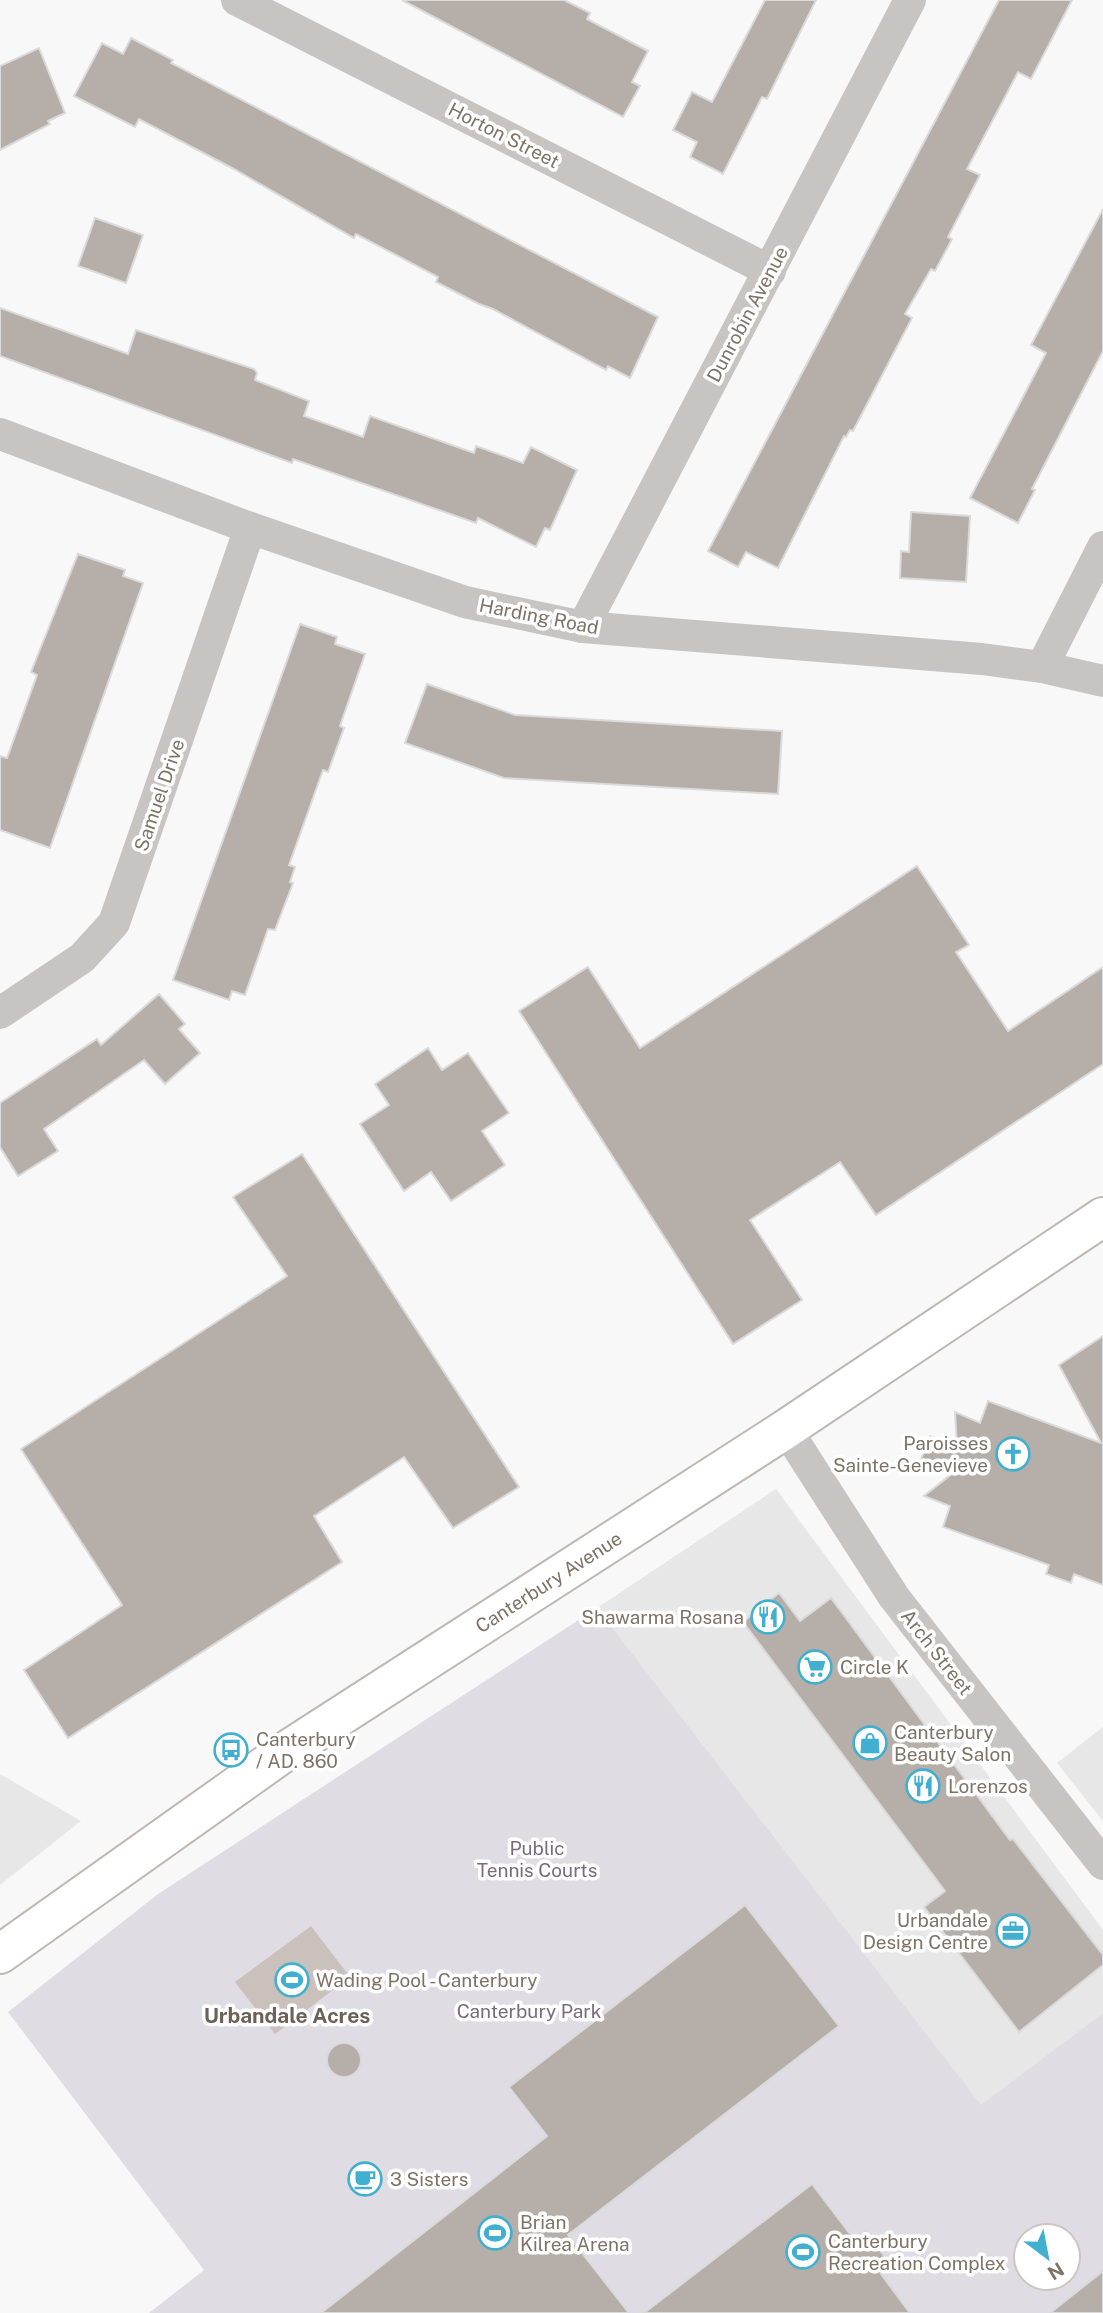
<svg xmlns="http://www.w3.org/2000/svg" width="1103" height="2313" viewBox="0 0 1103 2313" font-family="'Public Sans',sans-serif">
	<style>
		.built { fill: #e8e7e7 }
		.green { fill: #dfdce3; fill-rule: evenodd }
		.water { fill: #cac1bd }
		.building { fill: #b6aea9; stroke: #dadadb; stroke-width: 2 }
		.lines { fill: none; stroke-linecap: round; stroke-linejoin: round }
		.secondary-casing { stroke: #bdb8b4; stroke-width: 42 }
		.street { stroke: #c8c4c1; stroke-width: 32 }
		.secondary { stroke: #fff; stroke-width: 38 }
		.labels { text-anchor: middle; dominant-baseline: central; stroke-width: 7; stroke-linejoin: round; paint-order: stroke }
		.street-label { font-size: 19px; fill: #7f7267; stroke: #fff }
		.poi-label { font-size: 19px; fill: #7f7267; stroke: #fff; text-anchor: start }
		.park-label { font-size: 19px; fill: #796a7d; stroke: #fff }
		.neighbourhood-label { font-size: 21px; font-weight: bold; fill: #6b6159; stroke: #fff }
	</style>
	<rect width="100%" height="100%" fill="#f8f8f9"/>
	<g class="built">
		<path d="M 776,1489 L 1103,1930 L 1103,2013 L 981,2106 L 597,1608 Z"/>
		<path d="M 1103,1727 L 1103,1821 L 1057,1763 Z"/>
		<path d="M 0,1774 L 81,1821 L 0,1885 Z"/>
	</g>
	<path class="green" d="M 597,1608 L 981,2105 L 1103,2013 L 1103,2313 L 149,2313 L 204,2270 L 8,2012 L 158,1894 ZM 1026,2236 L 1068,2236 L 1068,2278 L 1026,2278 Z"/>
	<path class="water" d="M 311,1926 L 350,1977 L 275,2034 L 235,1982 Z"/>
	<g class="building">
		<path d="M 402,0 L 564,0 L 590,13 L 587,19 L 648,51 L 632,82 L 640,86 L 623,117 Z"/>
		<path d="M 765,0 L 816,0 L 767,99 L 762,97 L 723,174 L 690,157 L 697,142 L 673,130 L 692,92 L 712,102 Z"/>
		<path d="M 999,0 L 1072,0 L 1031,79 L 1018,72 L 967,169 L 980,175 L 948,237 L 952,239 L 935,271 L 931,269 L 905,314 L 912,318 L 853,431 L 850,430 L 846,437 L 844,436 L 778,568 L 746,552 L 738,567 L 708,551 Z"/>
		<path d="M 131,38 L 173,60 L 171,63 L 658,317 L 630,378 L 608,366 L 606,370 L 493,309 L 479,304 L 436,282 L 438,277 L 356,234 L 354,238 L 234,169 L 139,119 L 135,127 L 74,96 L 102,43 L 123,54 Z"/>
		<path d="M 39,48 L 65,113 L 48,121 L 50,124 L 0,150 L 0,66 Z"/>
		<path d="M 1103,209 L 1103,351 L 1032,489 L 1035,490 L 1018,523 L 970,498 L 1046,353 L 1031,345 Z"/>
		<path d="M 95,218 L 143,235 L 126,283 L 78,266 Z"/>
		<path d="M 0,308 L 128,354 L 136,330 L 254,369 L 257,373 L 255,380 L 309,401 L 304,416 L 363,437 L 370,416 L 474,453 L 476,446 L 523,463 L 531,447 L 577,470 L 550,530 L 545,528 L 536,547 L 478,518 L 476,523 L 293,459 L 292,463 L 0,356 Z"/>
		<path d="M 911,512 L 970,516 L 966,582 L 900,578 L 901,551 L 909,552 Z"/>
		<path d="M 78,554 L 125,570 L 123,576 L 143,583 L 50,848 L 0,830 L 0,756 L 7,758 L 37,675 L 31,672 Z"/>
		<path d="M 300,624 L 337,637 L 335,644 L 365,654 L 340,726 L 344,728 L 328,772 L 323,770 L 289,865 L 295,867 L 290,882 L 293,883 L 275,930 L 268,929 L 245,995 L 232,991 L 229,1000 L 173,980 Z"/>
		<path d="M 427,684 L 515,715 L 782,731 L 778,794 L 504,778 L 405,743 Z"/>
		<path d="M 917,866 L 969,945 L 956,952 L 1008,1031 L 1103,967 L 1103,1064 L 876,1215 L 840,1162 L 750,1220 L 802,1300 L 733,1344 L 519,1011 L 588,967 L 640,1048 Z"/>
		<path d="M 159,994 L 185,1024 L 179,1029 L 200,1053 L 165,1084 L 144,1060 L 44,1129 L 58,1151 L 18,1176 L 0,1147 L 0,1103 L 97,1039 L 101,1045 Z"/>
		<path d="M 428,1048 L 442,1070 L 468,1053 L 509,1113 L 482,1131 L 505,1165 L 451,1201 L 431,1172 L 404,1191 L 360,1124 L 389,1105 L 375,1084 Z"/>
		<path d="M 302,1154 L 519,1487 L 453,1528 L 404,1457 L 314,1516 L 342,1562 L 68,1738 L 24,1670 L 122,1605 L 21,1449 L 287,1276 L 233,1197 Z"/>
		<path d="M 1103,1336 L 1103,1585 L 1074,1574 L 1071,1583 L 1046,1574 L 1049,1565 L 943,1527 L 950,1506 L 924,1496 L 953,1473 L 920,1462 L 930,1436 L 957,1446 L 955,1412 L 980,1423 L 988,1401 L 1101,1443 L 1059,1365 Z"/>
		<path d="M 779,1593 L 800,1621 L 831,1598 L 1010,1840 L 1013,1839 L 1103,1955 L 1103,1965 L 1019,2032 L 924,1907 L 945,1891 L 743,1622 Z"/>
		<path d="M 745,1905 L 839,2026 L 568,2235 L 629,2313 L 321,2313 L 547,2136 L 509,2087 Z"/>
		<circle cx="344" cy="2060" r="17"/>
		<path d="M 812,2184 L 854,2239 L 865,2231 L 892,2266 L 881,2274 L 910,2313 L 644,2313 Z"/>
		<path d="M 1103,2271 L 1103,2313 L 1050,2313 Z"/>
	</g>
	<g class="lines">
		<defs>
			<g id="secondary">
				<path id="s1" d="M 0,1954 L 283,1753 L 786,1429 L 1103,1217"/>
			</g>
		</defs>
		<use href="#secondary" class="secondary-casing"/>
		<g class="street">
			<path d="M 237,0 L 770,271"/>
			<path d="M 0,434 L 250,528 L 465,602 L 583,627 L 982,659 L 1042,667 L 1103,681"/>
			<path d="M 583,627 L 910,0"/>
			<path d="M 1042,667 L 1103,547"/>
			<path d="M 0,1013 L 82,958 L 114,923 L 250,528"/>
			<path d="M 786,1429 L 894,1597 L 1103,1864"/>
		</g>
		<use href="#secondary" class="secondary"/>
	</g>
	<defs>
		<symbol id="church-ring" viewBox="-11 -11 22 22"><circle r="9.5" fill="#fff" stroke="#41afcf" stroke-width="1.5"/><path d="M-1.2-6h2.4v3.5h3.3v2.4h-3.3V6h-2.4V-.1h-3.3v-2.4h3.3Z" fill="#41afcf"/></symbol>
		<symbol id="restaurant-ring" viewBox="-11 -11 22 22"><circle r="9.5" fill="#fff" stroke="#41afcf" stroke-width="1.5"/><path d="M-5-6h1v4h1v-4h1v4h1v-4h1v5L-1.5 .5V6h-2V.5L-5-1ZM5-6V6H3V1.5H1.5Q1.5-4 5-6Z" fill="#41afcf"/></symbol>
		<symbol id="supermarket-ring" viewBox="-11 -11 22 22"><circle r="9.5" fill="#fff" stroke="#41afcf" stroke-width="1.5"/><path d="M-6-5.5h2.5l.6 2H6L4.5 2H-2.5L-4.4-4H-6ZM-1.5 3.2a1.3 1.3 0 1 0 .1 0ZM3 3.2a1.3 1.3 0 1 0 .1 0Z" fill="#41afcf"/></symbol>
		<symbol id="shop-ring" viewBox="-11 -11 22 22"><circle r="9.5" fill="#fff" stroke="#41afcf" stroke-width="1.5"/><path d="M-5-2.5h2.3a2.7 3.5 0 0 1 5.4 0H5L5.5 6h-11ZM-1.5-2.5h3a1.5 2.3 0 0 0-3 0Z" fill="#41afcf"/></symbol>
		<symbol id="bus-ring" viewBox="-11 -11 22 22"><circle r="9.5" fill="#fff" stroke="#41afcf" stroke-width="1.5"/><path d="M-5-6H5V4H4V6H2V4H-2V6H-4V4H-5ZM-3.5-4V0h7V-4ZM-3.5 1.2v1.5H-2V1.2ZM2 1.2v1.5H3.5V1.2Z" fill="#41afcf"/></symbol>
		<symbol id="office-ring" viewBox="-11 -11 22 22"><circle r="9.5" fill="#fff" stroke="#41afcf" stroke-width="1.5"/><path d="M-6-3h4V-5.5h4V-3h4V5H-6ZM-1-4.5V-3h2v-1.5ZM-6 0V1H6V0Z" fill="#41afcf"/></symbol>
		<symbol id="stadium-ring" viewBox="-11 -11 22 22"><circle r="9.5" fill="#fff" stroke="#41afcf" stroke-width="1.5"/><path d="M0-5a6.5 5 0 1 0 0 10a6.5 5 0 1 0 0-10ZM-3.5-1.8h7v3.6h-7Z" fill="#41afcf"/></symbol>
		<symbol id="cafe-ring" viewBox="-11 -11 22 22"><circle r="9.5" fill="#fff" stroke="#41afcf" stroke-width="1.5"/><path d="M-5.5-4.5H6V0H3Q3 3.5 0 3.5H-2.5Q-5.5 3.5-5.5 0ZM3-3.2v2h1.7v-2ZM-6 4.5H4V6H-6Z" fill="#41afcf"/></symbol>
	</defs>
	<g fill-rule="evenodd">
		<use href="#church-ring" x="994" y="1435" width="38" height="38"/>
		<use href="#restaurant-ring" x="749" y="1598" width="38" height="38"/>
		<use href="#supermarket-ring" x="796" y="1648" width="38" height="38"/>
		<use href="#shop-ring" x="851" y="1724" width="38" height="38"/>
		<use href="#bus-ring" x="212" y="1731" width="38" height="38"/>
		<use href="#restaurant-ring" x="904" y="1767" width="38" height="38"/>
		<use href="#office-ring" x="994" y="1912" width="38" height="38"/>
		<use href="#stadium-ring" x="273" y="1961" width="38" height="38"/>
		<use href="#cafe-ring" x="346" y="2160" width="38" height="38"/>
		<use href="#stadium-ring" x="476" y="2214" width="38" height="38"/>
		<use href="#stadium-ring" x="784" y="2233" width="38" height="38"/>
	</g>
	<g class="labels">
		<g class="street-label">
			<text transform="translate(504 135) rotate(27)">Horton Street</text>
			<text transform="translate(747 314) rotate(-62)">Dunrobin Avenue</text>
			<text transform="translate(539 616) rotate(11)">Harding Road</text>
			<text transform="translate(159 795) rotate(-71)">Samuel Drive</text>
			<text stroke="none"><textPath href="#s1" startOffset="663">Canterbury Avenue</textPath></text>
			<text transform="translate(937 1652) rotate(52)">Arch Street</text>
		</g>
		<g class="poi-label">
			<text x="988" y="1443" text-anchor="end">Paroisses<tspan x="988" dy="22">Sainte-Genevieve</tspan></text>
			<text x="744" y="1617" text-anchor="end">Shawarma Rosana</text>
			<text x="840" y="1667">Circle K</text>
			<text x="894" y="1732">Canterbury<tspan x="894" dy="22">Beauty Salon</tspan></text>
			<text x="256" y="1739">Canterbury<tspan x="256" dy="22">/ AD. 860</tspan></text>
			<text x="948" y="1786">Lorenzos</text>
			<text x="988" y="1920" text-anchor="end">Urbandale<tspan x="988" dy="22">Design Centre</tspan></text>
			<text x="316" y="1980">Wading Pool - Canterbury</text>
			<text x="390" y="2179">3 Sisters</text>
			<text x="520" y="2222">Brian<tspan x="520" dy="22">Kilrea Arena</tspan></text>
			<text x="828" y="2241">Canterbury<tspan x="828" dy="22">Recreation Complex</tspan></text>
		</g>
		<g class="park-label">
			<text x="537" y="1848">Public<tspan x="537" dy="22">Tennis Courts</tspan></text>
			<text x="529" y="2011">Canterbury Park</text>
		</g>
		<g class="neighbourhood-label">
			<text x="287" y="2015">Urbandale Acres</text>
		</g>
	</g>
	<g transform="translate(1047 2257) rotate(148)"><circle r="33" fill="#ffffff" stroke="#ccc7c2" stroke-width="2"/>
	<path d="M0-5L12 26L0 18L-12 26Z" fill="#41afcf"/>
	<text y="-10" font-size="19" font-weight="bold" text-anchor="middle" fill="#7f7267">N</text>
	</g>
</svg>
